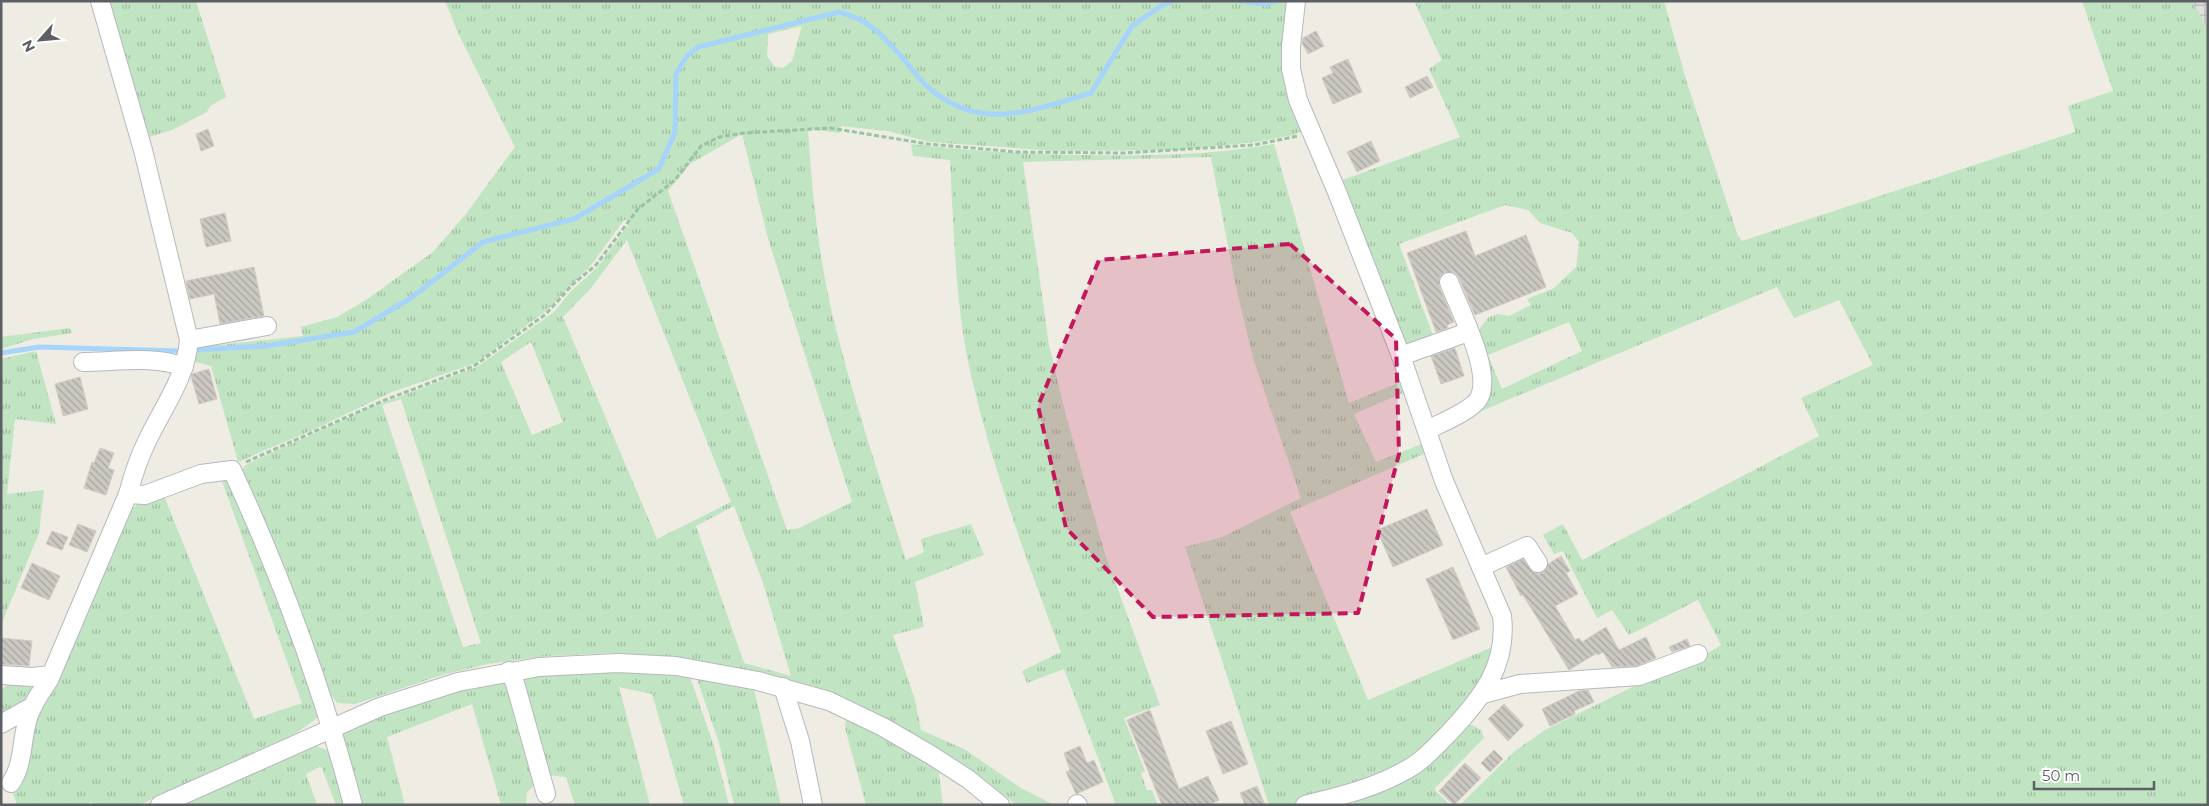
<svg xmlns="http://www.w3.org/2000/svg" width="2209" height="806" viewBox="0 0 2209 806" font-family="Montserrat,sans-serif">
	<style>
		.industrial { fill: url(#industrial-grid) }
		.grass { fill: url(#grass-tufts); fill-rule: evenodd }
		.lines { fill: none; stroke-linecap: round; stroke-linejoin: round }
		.stream { stroke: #a6d4fb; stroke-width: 5 }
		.building { fill: url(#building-back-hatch); stroke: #d2cdc2 }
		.minor-casing { stroke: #b6b9bd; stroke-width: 20 }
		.path { stroke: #99c3a5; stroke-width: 3; stroke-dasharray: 5 2.5; stroke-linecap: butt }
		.minor { stroke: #fff; stroke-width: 18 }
		.marked { fill: #c2185b; fill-opacity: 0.2; stroke: #c2185b; stroke-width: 4; stroke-dasharray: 10 6; stroke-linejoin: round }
	</style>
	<defs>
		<pattern id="industrial-grid" width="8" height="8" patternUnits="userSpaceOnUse" patternTransform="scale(1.25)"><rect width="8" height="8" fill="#e1dfdb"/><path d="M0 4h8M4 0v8" fill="none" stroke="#bab8b5"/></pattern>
		<pattern id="grass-tufts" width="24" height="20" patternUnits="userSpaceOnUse" patternTransform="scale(1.25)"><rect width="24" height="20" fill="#c1e4c2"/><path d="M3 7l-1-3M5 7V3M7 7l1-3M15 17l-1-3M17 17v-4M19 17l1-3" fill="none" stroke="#a0bca1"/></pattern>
		<pattern id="building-back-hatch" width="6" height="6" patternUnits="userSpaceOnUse" patternTransform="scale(1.25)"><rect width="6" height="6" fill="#cbc8c2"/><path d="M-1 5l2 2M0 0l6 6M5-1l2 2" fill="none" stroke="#a8a6a1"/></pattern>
	</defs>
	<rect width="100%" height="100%" fill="#eeece3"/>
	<path class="industrial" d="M 2192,1 L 2208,1 L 2208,29 L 2201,18 Z"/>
	<g class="grass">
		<path d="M 103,1 L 196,1 L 226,97 L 210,106 L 207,112 L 172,130 L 146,138 Z"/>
		<path d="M 445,1 L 1289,1 L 1302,124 L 1301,131 L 1293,135 L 1256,142 L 1177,150 L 1056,151 L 930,142 L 887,131 L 841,126 L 840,133 L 808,129 C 812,191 818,252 832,313 C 852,396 880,478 906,560 L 924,552 L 921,539 L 971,524 L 984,555 L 915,582 L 924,627 L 893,635 L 915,700 L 921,730 L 964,749 L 1021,788 L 1054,805 L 1016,805 L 975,772 L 913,734 L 839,699 L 797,683 L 761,673 L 666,657 L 612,653 L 547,656 L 488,664 L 442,675 L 355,704 L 337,703 L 327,690 L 241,470 L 247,464 L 372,407 L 477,367 L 554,312 L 571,291 L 597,268 L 631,221 L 624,220 L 592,264 L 547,310 L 476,363 L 392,392 L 317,428 L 238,462 L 211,366 L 192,361 L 196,343 L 210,346 L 303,336 L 301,327 L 337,317 L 366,300 L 433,252 L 466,214 L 515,147 L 459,35 ZM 802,26 L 792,61 L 783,68 L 774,66 L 767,56 L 768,34 ZM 742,134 L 769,242 L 852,502 L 799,528 L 787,530 L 668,191 L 690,164 ZM 627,240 L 731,502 L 657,539 L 563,317 L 591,288 ZM 531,342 L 563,422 L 532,435 L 501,362 ZM 401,399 L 481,643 L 463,647 L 382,405 ZM 734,506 L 763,583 L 791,676 L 744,663 L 696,526 Z"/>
		<path d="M 1414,1 L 1664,1 L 1687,83 L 1738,236 L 1742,241 L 2075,132 L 2068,106 L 2113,91 L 2082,1 L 2192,1 L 2208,29 L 2208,805 L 1460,805 L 1515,751 L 1545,730 L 1655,676 L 1697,660 L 1721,645 L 1698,600 L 1629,635 L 1612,610 L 1597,618 L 1563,551 L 1554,554 L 1543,535 L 1563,524 L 1582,560 L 1819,436 L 1801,398 L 1873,365 L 1839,300 L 1794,318 L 1777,287 L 1460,420 L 1473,408 L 1480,328 L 1489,317 L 1497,314 L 1509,316 L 1531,305 L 1527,299 L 1554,288 L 1576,267 L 1579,242 L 1572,233 L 1540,223 L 1528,210 L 1505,205 L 1399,244 L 1434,338 L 1412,344 L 1402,342 L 1337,182 L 1460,137 L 1429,69 L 1442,60 ZM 1569,322 L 1582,351 L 1502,389 L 1488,355 Z"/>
		<path d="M 911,144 C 967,151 1021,154 1078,155 C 1143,156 1210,156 1274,144 L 1349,403 L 1405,380 L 1428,452 L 1290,512 L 1368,700 L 1497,645 L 1480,689 L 1407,764 L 1343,789 L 1289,805 L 1269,805 L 1185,547 L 1222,537 L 1301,498 L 1253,358 L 1235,283 L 1211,157 L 1023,162 L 1049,345 L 1066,415 L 1105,554 L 1160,705 L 1124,718 L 1145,771 L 1141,773 L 1147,790 L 1152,790 L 1158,805 L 1116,805 L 1064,669 L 1027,683 L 1022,671 L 1061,652 C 1027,561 993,470 971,375 C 955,305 954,232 950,160 L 913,156 ZM 1403,393 L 1422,444 L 1376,462 L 1354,414 Z"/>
		<path d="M 70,328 L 72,333 L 33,339 L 1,349 L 1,337 Z"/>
		<path d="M 36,351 L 56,424 L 15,419 L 7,494 L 44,490 L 39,533 L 1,625 L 1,359 Z"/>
		<path d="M 221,478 L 227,479 L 244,504 L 319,711 L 317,718 L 295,734 L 139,805 L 93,805 L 91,802 L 87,805 L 17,805 L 12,790 L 30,726 L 127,512 L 141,502 L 164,496 L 254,719 L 302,703 Z"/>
		<path d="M 637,671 L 690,677 L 714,746 L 729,805 L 684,805 L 652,694 L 619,687 L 650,805 L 575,805 L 566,777 L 546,775 L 522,677 L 529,675 Z"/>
		<path d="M 697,679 L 754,689 L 781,805 L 734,805 L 719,743 Z"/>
		<path d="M 12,680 L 44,681 L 25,705 L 1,717 L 1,688 L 4,688 Z"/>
		<path d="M 508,681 L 536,784 L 527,792 L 526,805 L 501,805 L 472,704 L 387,737 L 405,805 L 358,805 L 342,740 L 344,733 L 380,715 L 437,694 Z"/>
		<path d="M 846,720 L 894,741 L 938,767 L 943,805 L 866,805 L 845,728 Z"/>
		<path d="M 1463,725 L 1472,725 L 1481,730 L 1484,738 L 1434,789 L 1450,805 L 1355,805 L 1352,799 Z"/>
		<path d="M 316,746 L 327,750 L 333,756 L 348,805 L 336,805 L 321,766 L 306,774 L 317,805 L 180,805 Z"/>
	</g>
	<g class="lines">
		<g class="stream">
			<path d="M 1241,1 L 1265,4 L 1277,1"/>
			<path d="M 1,353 L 39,347 L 180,351 L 266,346 L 354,332 L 411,298 L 483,242 L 574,219 L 659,169 L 675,132 L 676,74 L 687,56 L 698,47 L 839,12 C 869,20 880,33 900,55 C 911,67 921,83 934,92 C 985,132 1036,109 1091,93 L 1132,26 L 1161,6 L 1173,1"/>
		</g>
	</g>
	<g class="building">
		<path d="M 1316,31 L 1324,46 L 1308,54 L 1302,43 L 1303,38 Z"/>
		<path d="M 1348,59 L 1362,92 L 1333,104 L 1322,78 L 1333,73 L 1330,67 Z"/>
		<path d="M 1427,76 L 1433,87 L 1410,98 L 1405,87 Z"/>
		<path d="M 208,129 L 214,146 L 201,151 L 196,134 Z"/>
		<path d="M 1371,141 L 1380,161 L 1357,172 L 1347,152 Z"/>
		<path d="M 225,213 L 231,241 L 206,247 L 200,219 Z"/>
		<path d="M 1466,231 L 1475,256 L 1526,235 L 1546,287 L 1475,315 L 1459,278 L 1455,273 L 1445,272 L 1440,276 L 1439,286 L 1454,322 L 1447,325 L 1448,328 L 1436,332 L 1407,253 Z"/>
		<path d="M 254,267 L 264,316 L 220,324 L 214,294 L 190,299 L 186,281 Z"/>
		<path d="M 1455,348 L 1464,376 L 1441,384 L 1431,356 Z"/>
		<path d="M 209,369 L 217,399 L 199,404 L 191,376 L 192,374 Z"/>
		<path d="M 80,377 L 88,409 L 63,416 L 55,384 Z"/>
		<path d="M 100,448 L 114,453 L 108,468 L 114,470 L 106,495 L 84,488 L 92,462 L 94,463 Z"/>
		<path d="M 1427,509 L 1443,545 L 1393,567 L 1377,530 Z"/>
		<path d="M 78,524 L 96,531 L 87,552 L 69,545 Z"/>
		<path d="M 52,531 L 68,537 L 62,550 L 46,544 Z"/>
		<path d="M 1561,556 L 1570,571 L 1566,573 L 1578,594 L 1555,606 L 1575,640 L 1579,638 L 1582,642 L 1606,627 L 1619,650 L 1646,637 L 1656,658 L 1637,666 L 1612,667 L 1603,652 L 1598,655 L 1597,653 L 1569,670 L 1523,595 L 1521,596 L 1506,567 L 1523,559 L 1533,572 L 1539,574 L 1544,572 L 1548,564 Z"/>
		<path d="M 32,563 L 60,576 L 49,600 L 21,588 Z"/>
		<path d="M 1453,567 L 1480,629 L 1453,640 L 1426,579 Z"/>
		<path d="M 1,638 L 32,641 L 29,666 L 1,664 Z"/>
		<path d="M 1687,639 L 1690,646 L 1672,652 L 1669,647 Z"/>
		<path d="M 1588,690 L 1594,702 L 1574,711 L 1575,714 L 1550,726 L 1542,709 L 1579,691 Z"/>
		<path d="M 1504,704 L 1524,725 L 1508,741 L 1488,719 Z"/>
		<path d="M 1150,710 L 1179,789 L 1208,776 L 1219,800 L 1209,805 L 1162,805 L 1127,720 Z"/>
		<path d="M 1231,721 L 1248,764 L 1223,774 L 1206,731 Z"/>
		<path d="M 1080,746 L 1087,763 L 1094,760 L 1103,782 L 1076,794 L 1066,772 L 1070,770 L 1064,753 Z"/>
		<path d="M 1494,750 L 1503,759 L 1490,772 L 1481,763 Z"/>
		<path d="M 1465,763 L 1481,778 L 1454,805 L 1439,791 Z"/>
		<path d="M 1257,786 L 1265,805 L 1245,805 L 1240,793 Z"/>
	</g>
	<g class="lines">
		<defs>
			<g id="minor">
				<path d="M 100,1 L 143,150 L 189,340 C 186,377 164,406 148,439 C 139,457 133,475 128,494 L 145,495 L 201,474 L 232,470 C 282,578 323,690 353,805"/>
				<path d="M 1296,1 L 1291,46 L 1291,69 L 1298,100 L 1337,192 L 1401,356 L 1444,481 L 1502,616 C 1508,666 1481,699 1449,733 C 1436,746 1423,761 1406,770 C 1375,788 1340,796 1305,805"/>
				<path d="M 189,340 L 267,326"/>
				<path d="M 1401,356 L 1468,332"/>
				<path d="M 83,362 C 115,362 154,355 184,367"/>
				<path d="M 1427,430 C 1439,424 1473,410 1479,398 C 1493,372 1459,309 1449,282"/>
				<path d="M 1481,567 L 1527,546 L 1538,563"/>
				<path d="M 509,671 L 515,683 L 546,794"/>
				<path d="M 1,675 L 32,677 L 51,675"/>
				<path d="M 783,687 L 800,741 L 813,805"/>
				<path d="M 1483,694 L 1520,684 L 1639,676 L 1698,654"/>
				<path d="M 1,724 L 33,706"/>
				<path d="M 11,783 C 24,763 21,741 28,718 C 32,704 41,692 49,680 L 128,494"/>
				<path d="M 1077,804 L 1078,805"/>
				<path d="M 160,805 L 380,707 L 458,682 L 539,667 L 618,663 L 676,666 L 758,681 L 829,701 L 883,727 L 931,755 L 968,779 L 1000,805"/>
			</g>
		</defs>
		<use href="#minor" class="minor-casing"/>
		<path class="path" d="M 246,462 L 385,400 L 474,366 L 546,314 L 573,284 L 596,265 L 638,209 L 675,180 L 701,146 L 719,137 L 744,133 L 830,128 L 928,144 L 1017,152 L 1124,153 L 1254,145 L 1298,136"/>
		<use href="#minor" class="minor"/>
	</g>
	<path class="marked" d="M 1290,244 L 1396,339 L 1399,454 L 1358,613 L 1153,617 L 1066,528 L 1038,406 L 1099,260 Z"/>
	<rect width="2209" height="806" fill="none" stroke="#5c5f63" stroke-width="5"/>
	<g transform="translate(40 40) rotate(243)" stroke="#ffffff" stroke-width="4" paint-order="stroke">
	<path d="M0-4L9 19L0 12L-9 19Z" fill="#5c5f63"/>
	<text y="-8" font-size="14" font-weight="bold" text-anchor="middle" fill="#5c5f63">N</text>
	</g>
	<path d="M2034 781v8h120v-8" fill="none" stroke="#5c5f63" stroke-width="2.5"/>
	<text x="2042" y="781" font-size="15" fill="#5c5f63" stroke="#ffffff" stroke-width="4" paint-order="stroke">50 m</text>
</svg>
